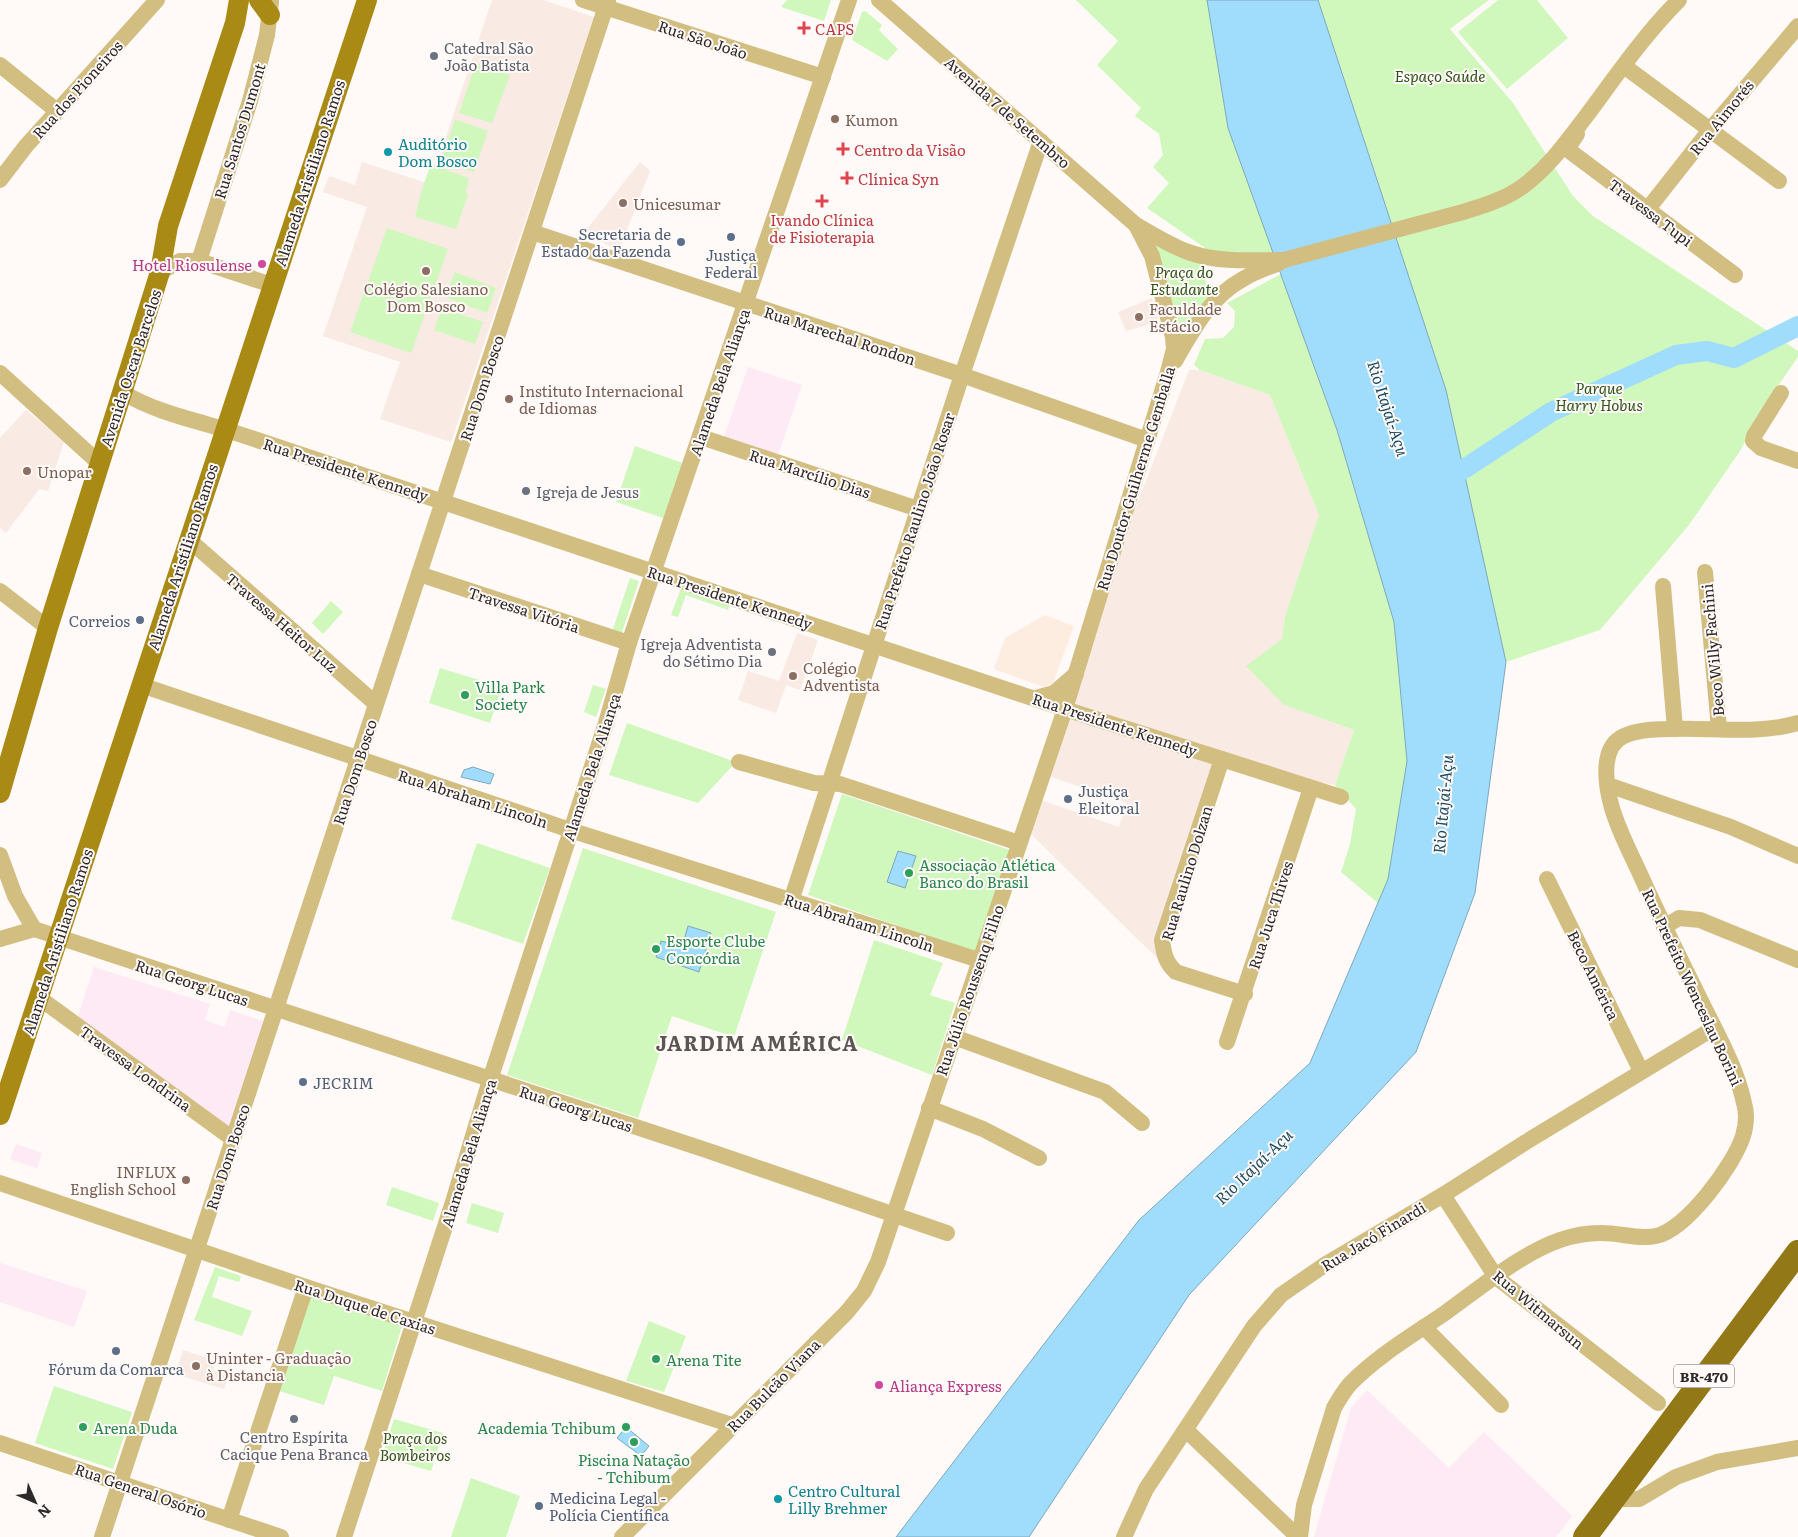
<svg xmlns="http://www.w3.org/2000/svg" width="1798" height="1537" viewBox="0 0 1798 1537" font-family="Literata,serif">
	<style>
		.commercial { fill: #fdede1 }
		.industrial { fill: #fdeaf4 }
		.built { fill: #f9eae4 }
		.green { fill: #d0f8bd }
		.water { fill: #a0ddfc; stroke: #7da7bd }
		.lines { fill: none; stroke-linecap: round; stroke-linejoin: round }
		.river { stroke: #a0ddfc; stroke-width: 20 }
		.minor { stroke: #d2be80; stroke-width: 16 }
		.major { stroke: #a98a15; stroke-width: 20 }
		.highway { stroke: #937818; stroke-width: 24 }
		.minor-bridge { stroke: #d2be80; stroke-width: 16 }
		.health-dot { fill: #e0444e; stroke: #fff9f7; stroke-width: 2 }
		.worship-dot { fill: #6b7280; stroke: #fff9f7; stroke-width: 2 }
		.education-dot { fill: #8d6e63; stroke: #fff9f7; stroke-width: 2 }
		.culture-dot { fill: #0f9aa8; stroke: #fff9f7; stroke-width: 2 }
		.service-dot { fill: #5c6f8a; stroke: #fff9f7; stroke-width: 2 }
		.hotel-dot { fill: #d1479c; stroke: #fff9f7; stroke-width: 2 }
		.leisure-dot { fill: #2e9e5b; stroke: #fff9f7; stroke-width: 2 }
		.labels { text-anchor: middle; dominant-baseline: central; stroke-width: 4; stroke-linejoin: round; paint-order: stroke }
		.shield { fill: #fff9f7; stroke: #6b6767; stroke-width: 1 }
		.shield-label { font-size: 14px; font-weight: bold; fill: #2c2929 }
		.health-label { font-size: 15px; fill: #be3a42; stroke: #fff9f7; text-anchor: start }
		.street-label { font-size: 15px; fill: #2c2929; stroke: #fff9f7 }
		.worship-label { font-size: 15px; fill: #5b616d; stroke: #fff9f7; text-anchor: start }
		.park-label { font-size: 15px; font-style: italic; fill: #31541c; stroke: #fff9f7 }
		.education-label { font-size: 15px; fill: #785e54; stroke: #fff9f7; text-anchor: start }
		.culture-label { font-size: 15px; fill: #0d838f; stroke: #fff9f7; text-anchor: start }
		.service-label { font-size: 15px; fill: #4e5e75; stroke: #fff9f7; text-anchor: start }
		.hotel-label { font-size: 15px; fill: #b23c85; stroke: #fff9f7; text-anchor: end }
		.leisure-label { font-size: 15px; fill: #27864d; stroke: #fff9f7; text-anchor: start }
		.water-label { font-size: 16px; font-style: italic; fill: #1c4c61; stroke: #fff9f7 }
		.district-label { font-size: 20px; font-weight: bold; letter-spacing: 1px; fill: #5b5553; stroke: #fff9f7 }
	</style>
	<rect width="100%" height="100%" fill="#fff9f7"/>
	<path class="commercial" d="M 1045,615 L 1074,626 L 1053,683 L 1044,687 L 994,669 L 1005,638 Z"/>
	<g class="industrial">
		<path d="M 748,367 L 802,385 L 778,455 L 724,437 Z"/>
		<path d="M 94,967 L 210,1004 L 205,1020 L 225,1027 L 230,1010 L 263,1021 L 227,1130 L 77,1019 Z"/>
		<path d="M 16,1144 L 42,1153 L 37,1168 L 10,1159 Z"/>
		<path d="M 0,1263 L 87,1291 L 74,1327 L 0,1302 Z"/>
		<path d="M 1367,1390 L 1449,1468 L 1484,1432 L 1572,1516 L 1556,1537 L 1314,1537 L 1351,1408 Z"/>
	</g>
	<g class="built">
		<path d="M 492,0 L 543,0 L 594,17 L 451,442 L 380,419 L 400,362 L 323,336 L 367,207 L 323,192 L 329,176 L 355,185 L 362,162 L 430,184 Z"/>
		<path d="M 640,162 L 650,171 L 619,250 L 583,234 Z"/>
		<path d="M 1152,298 L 1159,322 L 1126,331 L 1118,312 Z"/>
		<path d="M 1189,370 L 1200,370 L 1270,395 L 1319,515 L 1285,616 L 1282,639 L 1284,705 L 1354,730 L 1335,785 L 1309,780 L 1071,702 L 1120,548 Z"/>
		<path d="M 26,410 L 64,441 L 48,491 L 39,489 L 6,533 L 0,528 L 0,438 Z"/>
		<path d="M 797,633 L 818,640 L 800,690 L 786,685 L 776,713 L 738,700 L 748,671 L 779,681 Z"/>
		<path d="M 1066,715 L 1214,764 L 1160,961 L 1028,831 L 1038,799 L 1119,827 L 1127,803 L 1046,775 Z"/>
		<path d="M 183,1350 L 216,1361 L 213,1371 L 229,1376 L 224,1389 L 175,1374 Z"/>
	</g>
	<g class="green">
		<path d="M 787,0 L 831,0 L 824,21 L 781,7 Z"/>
		<path d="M 1076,0 L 1207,0 L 1228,128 L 1273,252 L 1231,255 L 1208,250 L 1147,208 L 1169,183 L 1153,167 L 1163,155 L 1159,134 L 1135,116 L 1141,108 L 1097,65 L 1118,41 Z"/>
		<path d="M 1318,0 L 1489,0 L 1450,29 L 1513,103 L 1573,196 L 1593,216 L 1798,351 L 1798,357 L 1764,406 L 1740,451 L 1689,525 L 1600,630 L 1506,662 L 1446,390 Z"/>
		<path d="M 1498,0 L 1537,0 L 1568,38 L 1507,89 L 1458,32 Z"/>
		<path d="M 865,11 L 882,25 L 879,30 L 898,49 L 887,61 L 852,40 L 862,12 Z"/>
		<path d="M 476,63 L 510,75 L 492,123 L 459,113 Z"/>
		<path d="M 455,119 L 488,131 L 474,172 L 441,162 Z"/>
		<path d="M 431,164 L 469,178 L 466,192 L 468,195 L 456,229 L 415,217 L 422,189 Z"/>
		<path d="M 387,228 L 448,249 L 411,353 L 350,332 Z"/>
		<path d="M 1152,242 L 1202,261 L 1209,300 L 1176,354 Z"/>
		<path d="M 455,272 L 496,288 L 487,313 L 445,297 Z"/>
		<path d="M 1281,274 L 1337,430 L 1394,622 L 1407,762 L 1388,879 L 1378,903 L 1341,872 L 1350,844 L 1356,809 L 1335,785 L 1354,730 L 1284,705 L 1246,666 L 1282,639 L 1285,616 L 1319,515 L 1270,395 L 1200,370 L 1194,365 L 1205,339 L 1223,338 L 1234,327 L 1235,311 L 1227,303 Z"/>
		<path d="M 442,308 L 483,322 L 475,344 L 434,330 Z"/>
		<path d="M 635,446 L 688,465 L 669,520 L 616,502 Z"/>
		<path d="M 630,578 L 639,581 L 621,635 L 612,632 Z"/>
		<path d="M 681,588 L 730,605 L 728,610 L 686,595 L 678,617 L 671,615 Z"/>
		<path d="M 331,601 L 343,612 L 323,634 L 312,623 Z"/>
		<path d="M 440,668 L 502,687 L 490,723 L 429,703 Z"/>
		<path d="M 593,685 L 606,689 L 596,717 L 584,712 Z"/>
		<path d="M 627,723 L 736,762 L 698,803 L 609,775 Z"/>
		<path d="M 842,794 L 1010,850 L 975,952 L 808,895 Z"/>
		<path d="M 477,843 L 550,868 L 523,944 L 451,919 Z"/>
		<path d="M 583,848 L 776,912 L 734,1037 L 672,1016 L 638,1118 L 507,1075 Z"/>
		<path d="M 874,940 L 943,963 L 930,995 L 955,1003 L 932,1075 L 842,1040 Z"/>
		<path d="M 392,1187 L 439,1203 L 433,1221 L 386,1205 Z"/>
		<path d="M 472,1203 L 504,1213 L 498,1233 L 466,1223 Z"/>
		<path d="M 215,1267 L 241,1276 L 239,1282 L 219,1276 L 212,1297 L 252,1311 L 242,1336 L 194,1320 Z"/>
		<path d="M 310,1296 L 402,1326 L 382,1391 L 334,1376 L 324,1405 L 279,1391 Z"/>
		<path d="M 649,1321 L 686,1336 L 664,1392 L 626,1381 Z"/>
		<path d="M 54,1386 L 132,1412 L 113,1469 L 35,1443 Z"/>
		<path d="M 394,1419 L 443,1433 L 431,1471 L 382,1457 Z"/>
		<path d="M 471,1478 L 520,1496 L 506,1537 L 451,1537 Z"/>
	</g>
	<g class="water">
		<path d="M 1207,0 L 1318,0 L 1446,390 L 1506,662 L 1475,893 L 1416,1052 L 1189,1295 L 1029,1537 L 896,1537 L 1139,1220 L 1310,1063 L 1388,879 L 1407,761 L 1394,622 L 1337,430 L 1228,128 Z"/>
		<path d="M 473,767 L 494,774 L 490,784 L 461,777 L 464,770 Z"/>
		<path d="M 898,851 L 916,856 L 905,888 L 887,882 Z"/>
		<path d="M 688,926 L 711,933 L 699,972 L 656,957 L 661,941 L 682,947 Z"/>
		<path d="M 626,1427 L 649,1446 L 641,1456 L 617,1438 Z"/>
	</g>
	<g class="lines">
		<path class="river" d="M 1441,480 L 1464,469 L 1551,412 L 1676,355 L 1707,351 L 1734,358 L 1798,326"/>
		<g class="minor">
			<path d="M 583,0 L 823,77"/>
			<path d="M 879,0 L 1136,225 C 1154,235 1172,247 1191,253 C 1221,263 1253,260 1284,260"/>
			<path d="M 0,65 L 57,111"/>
			<path d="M 1624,66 L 1779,181"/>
			<path d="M 1577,134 L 1567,149 L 1735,275"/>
			<path d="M 0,180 L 26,146 L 157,0"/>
			<path d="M 1647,210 L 1710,130 L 1798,26"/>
			<path d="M 532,232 L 962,375 L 1147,440"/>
			<path d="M 199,261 L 250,101 L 267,35 L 271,2"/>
			<path d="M 160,272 L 180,261 L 199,261 L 272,285"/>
			<path d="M 1175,361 C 1193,330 1210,297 1243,279 C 1254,272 1267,268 1279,263"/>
			<path d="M 0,373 L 99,463"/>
			<path d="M 122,392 C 153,411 189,419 224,429 L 1065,709 L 1341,797"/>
			<path d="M 1781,393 L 1754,436 L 1753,441 L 1761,448 L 1798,461"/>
			<path d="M 701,437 L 918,509"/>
			<path d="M 188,539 L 376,704"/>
			<path d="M 1705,572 L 1719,729"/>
			<path d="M 419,574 L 629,643"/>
			<path d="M 1663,586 L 1675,729"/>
			<path d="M 0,591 L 48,628"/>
			<path d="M 141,685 L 570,830 L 979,960"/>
			<path d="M 1036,698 L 1054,693 L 1076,674"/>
			<path d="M 1222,759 L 1162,940 C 1164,954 1165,962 1176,972 L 1245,994"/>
			<path d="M 739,762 L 814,783 L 840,784 L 1019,843"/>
			<path d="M 1608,785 L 1731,827 L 1798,856"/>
			<path d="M 0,855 L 15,896 L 34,929"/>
			<path d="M 1547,879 L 1641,1071"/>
			<path d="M 791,901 L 962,375 L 1041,141"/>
			<path d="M 1664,927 L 1679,918 L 1700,920 L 1798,960"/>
			<path d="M 34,929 L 706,1150 L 947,1233"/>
			<path d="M 0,939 L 34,929"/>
			<path d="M 38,997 L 233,1139"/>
			<path d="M 954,1037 L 1105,1092 L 1142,1123"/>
			<path d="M 1227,1042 L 1311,788"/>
			<path d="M 929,1108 L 983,1129 L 1039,1158"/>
			<path d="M 0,1183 L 306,1287 L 732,1425"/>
			<path d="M 1443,1195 L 1496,1277 L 1658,1403"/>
			<path d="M 1424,1327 L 1501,1405"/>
			<path d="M 1186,1430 L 1298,1537"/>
			<path d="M 0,1443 L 281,1537"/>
			<path d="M 1613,1499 L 1639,1499 L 1676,1477 L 1717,1462 L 1798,1448"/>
			<path d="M 229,1520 L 306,1287"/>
			<path d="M 102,1537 L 608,0"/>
			<path d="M 344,1537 L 453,1202 L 490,1080 L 606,723 L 629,643 L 849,0"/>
			<path d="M 622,1537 L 847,1312 L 864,1291 L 878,1262 L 1065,709 L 1168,372 L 1174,349 L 1173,337 L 1152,256 L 1136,225"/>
			<path d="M 1124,1537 L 1146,1489 L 1254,1326 L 1281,1295 L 1323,1266 L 1443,1195 L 1526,1142 L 1714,1028"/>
			<path d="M 1300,1537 L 1304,1505 L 1334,1408 C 1339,1399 1344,1391 1350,1384 C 1377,1356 1413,1335 1445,1313 C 1480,1288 1520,1254 1560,1240 C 1572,1236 1586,1233 1599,1233 C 1618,1232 1637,1240 1656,1236 C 1686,1230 1734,1165 1743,1136 C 1746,1126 1747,1113 1744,1103 C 1737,1070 1720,1039 1705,1009 C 1683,965 1661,921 1641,876 C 1631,854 1619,832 1612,808 C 1606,787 1599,747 1624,736 C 1637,730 1654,729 1668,729 C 1711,727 1757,735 1798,723"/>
		</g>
		<g class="major">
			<path d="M 259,0 L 270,15"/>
			<path d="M 0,793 L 48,628 L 160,272 L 168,226 L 235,23 L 239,0"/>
			<path d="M 0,1115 L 367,0"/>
		</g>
		<path class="highway" d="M 1585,1537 L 1798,1252"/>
		<path class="minor-bridge" d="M 1284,260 L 1463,212 C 1483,206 1505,199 1522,187 C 1548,168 1565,144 1584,119 C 1614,79 1643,36 1679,0"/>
	</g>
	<g class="health-dot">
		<path d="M801.5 20.5h5v5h5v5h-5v5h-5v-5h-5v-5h5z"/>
		<path d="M840.5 141.5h5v5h5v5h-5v5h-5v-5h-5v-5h5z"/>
		<path d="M844.5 170.5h5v5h5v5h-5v5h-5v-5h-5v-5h5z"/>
		<path d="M819.5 193.5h5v5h5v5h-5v5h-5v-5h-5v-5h5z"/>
	</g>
	<g class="worship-dot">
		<circle cx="434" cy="56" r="5"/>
		<circle cx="526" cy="491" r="5"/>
		<circle cx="772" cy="652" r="5"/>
		<circle cx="294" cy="1419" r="5"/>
	</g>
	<g class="education-dot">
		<circle cx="835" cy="119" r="5"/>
		<circle cx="623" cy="203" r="5"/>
		<circle cx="426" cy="271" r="5"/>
		<circle cx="1139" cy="317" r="5"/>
		<circle cx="509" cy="399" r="5"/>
		<circle cx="27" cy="471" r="5"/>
		<circle cx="793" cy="676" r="5"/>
		<circle cx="186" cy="1180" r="5"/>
		<circle cx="196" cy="1366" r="5"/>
	</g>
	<g class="culture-dot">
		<circle cx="388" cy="152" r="5"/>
		<circle cx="778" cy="1499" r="5"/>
	</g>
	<g class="service-dot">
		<circle cx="731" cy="237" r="5"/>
		<circle cx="681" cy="242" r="5"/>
		<circle cx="140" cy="620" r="5"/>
		<circle cx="1068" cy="799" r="5"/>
		<circle cx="303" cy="1082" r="5"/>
		<circle cx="116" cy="1351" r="5"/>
		<circle cx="539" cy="1506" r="5"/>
	</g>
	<g class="hotel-dot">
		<circle cx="262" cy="264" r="5"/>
		<circle cx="879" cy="1385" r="5"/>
	</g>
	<g class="leisure-dot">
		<circle cx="465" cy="695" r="5"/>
		<circle cx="909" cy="873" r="5"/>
		<circle cx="656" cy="949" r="5"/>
		<circle cx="656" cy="1359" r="5"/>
		<circle cx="83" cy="1427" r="5"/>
		<circle cx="626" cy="1427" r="5"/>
		<circle cx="634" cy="1442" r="5"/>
	</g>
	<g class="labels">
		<rect class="shield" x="1674" y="1364.5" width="60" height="23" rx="4"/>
		<g class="shield-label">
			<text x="1704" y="1376">BR-470</text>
		</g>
		<g class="health-label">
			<text x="815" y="28">CAPS</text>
			<text x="854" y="149">Centro da Visão</text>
			<text x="858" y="178">Clínica Syn</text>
			<text x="822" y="219" text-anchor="middle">Ivando Clínica<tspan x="822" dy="17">de Fisioterapia</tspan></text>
		</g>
		<g class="street-label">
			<text transform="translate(703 39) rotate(18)">Rua São João</text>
			<text transform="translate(77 89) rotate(-48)">Rua dos Pioneiros</text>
			<text transform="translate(1008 112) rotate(41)">Avenida 7 de Setembro</text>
			<text transform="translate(1721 117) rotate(-51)">Rua Aimorés</text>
			<text transform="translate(239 131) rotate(-73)">Rua Santos Dumont</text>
			<text transform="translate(309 173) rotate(-72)">Alameda Aristiliano Ramos</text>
			<text transform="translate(1651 212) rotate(37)">Travessa Tupi</text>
			<text transform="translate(840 335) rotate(18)">Rua Marechal Rondon</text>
			<text transform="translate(130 368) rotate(-72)">Avenida Oscar Barcelos</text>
			<text transform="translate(719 382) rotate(-71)">Alameda Bela Aliança</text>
			<text transform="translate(481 388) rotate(-72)">Rua Dom Bosco</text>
			<text transform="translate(346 469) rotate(18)">Rua Presidente Kennedy</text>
			<text transform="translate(810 473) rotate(18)">Rua Marcílio Dias</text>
			<text transform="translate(1135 478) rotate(-73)">Rua Doutor Guilherme Gemballa</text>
			<text transform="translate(914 521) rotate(-72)">Rua Prefeito Raulino João Rosar</text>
			<text transform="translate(182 557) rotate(-72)">Alameda Aristiliano Ramos</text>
			<text transform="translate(730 597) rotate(18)">Rua Presidente Kennedy</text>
			<text transform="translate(524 609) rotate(18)">Travessa Vitória</text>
			<text transform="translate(282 622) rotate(41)">Travessa Heitor Luz</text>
			<text transform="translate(1712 650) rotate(-95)">Beco Willy Fachini</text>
			<text transform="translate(1115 724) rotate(18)">Rua Presidente Kennedy</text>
			<text transform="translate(591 767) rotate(-72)">Alameda Bela Aliança</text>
			<text transform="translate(354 772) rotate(-72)">Rua Dom Bosco</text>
			<text transform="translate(473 798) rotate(18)">Rua Abraham Lincoln</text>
			<text transform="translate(1186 873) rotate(-73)">Rua Raulino Dolzan</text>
			<text transform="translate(1270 915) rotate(-72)">Rua Juca Thives</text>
			<text transform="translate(859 922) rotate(18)">Rua Abraham Lincoln</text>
			<text transform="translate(57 942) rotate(-72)">Alameda Aristiliano Ramos</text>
			<text transform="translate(1594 975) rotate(64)">Beco América</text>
			<text transform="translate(192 982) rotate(18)">Rua Georg Lucas</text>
			<text transform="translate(1693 987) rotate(65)">Rua Prefeito Wenceslau Borini</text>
			<text transform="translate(969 990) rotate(-71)">Rua Júlio Roussenq Filho</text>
			<text transform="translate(136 1068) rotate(36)">Travessa Londrina</text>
			<text transform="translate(576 1108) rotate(18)">Rua Georg Lucas</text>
			<text transform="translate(468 1153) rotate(-73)">Alameda Bela Aliança</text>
			<text transform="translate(227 1157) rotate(-72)">Rua Dom Bosco</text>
			<text transform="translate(1373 1236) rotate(-31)">Rua Jacó Finardi</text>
			<text transform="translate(365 1306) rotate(18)">Rua Duque de Caxias</text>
			<text transform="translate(1539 1309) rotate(40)">Rua Witmarsun</text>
			<text transform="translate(773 1385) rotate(-45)">Rua Bulcão Viana</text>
			<text transform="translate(141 1490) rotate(19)">Rua General Osório</text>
		</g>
		<g class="worship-label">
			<text x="444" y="47">Catedral São<tspan x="444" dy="17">João Batista</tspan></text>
			<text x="536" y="491">Igreja de Jesus</text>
			<text x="762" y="643" text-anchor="end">Igreja Adventista<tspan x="762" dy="17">do Sétimo Dia</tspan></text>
			<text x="294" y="1436" text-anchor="middle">Centro Espírita<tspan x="294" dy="17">Cacique Pena Branca</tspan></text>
		</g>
		<g class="park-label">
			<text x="1440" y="75">Espaço Saúde</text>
			<text x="1184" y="271">Praça do<tspan x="1184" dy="17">Estudante</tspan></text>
			<text x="1599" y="387">Parque<tspan x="1599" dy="17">Harry Hobus</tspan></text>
			<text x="415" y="1437">Praça dos<tspan x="415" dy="17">Bombeiros</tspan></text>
		</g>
		<g class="education-label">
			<text x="845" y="119">Kumon</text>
			<text x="633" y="203">Unicesumar</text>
			<text x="426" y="288" text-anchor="middle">Colégio Salesiano<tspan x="426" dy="17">Dom Bosco</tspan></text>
			<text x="1149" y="308">Faculdade<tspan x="1149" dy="17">Estácio</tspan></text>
			<text x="519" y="390">Instituto Internacional<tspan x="519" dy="17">de Idiomas</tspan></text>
			<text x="37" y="471">Unopar</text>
			<text x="803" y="667">Colégio<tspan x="803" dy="17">Adventista</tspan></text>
			<text x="176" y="1171" text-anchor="end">INFLUX<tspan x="176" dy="17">English School</tspan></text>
			<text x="206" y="1357">Uninter - Graduação<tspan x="206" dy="17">à Distancia</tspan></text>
		</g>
		<g class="culture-label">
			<text x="398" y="143">Auditório<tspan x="398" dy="17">Dom Bosco</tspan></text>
			<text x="788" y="1490">Centro Cultural<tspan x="788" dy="17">Lilly Brehmer</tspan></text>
		</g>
		<g class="service-label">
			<text x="671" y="233" text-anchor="end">Secretaria de<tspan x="671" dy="17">Estado da Fazenda</tspan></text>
			<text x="731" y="254" text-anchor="middle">Justiça<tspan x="731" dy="17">Federal</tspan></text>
			<text x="130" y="620" text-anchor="end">Correios</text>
			<text x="1078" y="790">Justiça<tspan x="1078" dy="17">Eleitoral</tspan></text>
			<text x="313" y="1082">JECRIM</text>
			<text x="116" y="1368" text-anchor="middle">Fórum da Comarca</text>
			<text x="549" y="1497">Medicina Legal -<tspan x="549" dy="17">Polícia Científica</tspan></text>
		</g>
		<g class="hotel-label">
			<text x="252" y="264">Hotel Riosulense</text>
			<text x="889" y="1385" text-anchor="start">Aliança Express</text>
		</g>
		<g class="leisure-label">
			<text x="475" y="686">Villa Park<tspan x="475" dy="17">Society</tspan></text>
			<text x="919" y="864">Associação Atlética<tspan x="919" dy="17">Banco do Brasil</tspan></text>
			<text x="666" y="940">Esporte Clube<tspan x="666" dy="17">Concórdia</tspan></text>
			<text x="666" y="1359">Arena Tite</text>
			<text x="93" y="1427">Arena Duda</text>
			<text x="616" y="1427" text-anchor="end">Academia Tchibum</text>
			<text x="634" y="1459" text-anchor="middle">Piscina Natação<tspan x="634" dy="17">- Tchibum</tspan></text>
		</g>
		<g class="water-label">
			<text transform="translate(1389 408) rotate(72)">Rio Itajaí-Açu</text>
			<text transform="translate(1442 804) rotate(-85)">Rio Itajaí-Açu</text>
			<text transform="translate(1253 1166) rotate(-44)">Rio Itajaí-Açu</text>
		</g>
		<g class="district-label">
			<text x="757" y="1042">JARDIM AMÉRICA</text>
		</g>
	</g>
	<g transform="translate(35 1502) rotate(135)" stroke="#fff9f7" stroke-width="4" paint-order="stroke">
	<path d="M0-4L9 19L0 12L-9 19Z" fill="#2c2929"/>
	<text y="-8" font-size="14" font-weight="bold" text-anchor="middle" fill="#2c2929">N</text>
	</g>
</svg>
